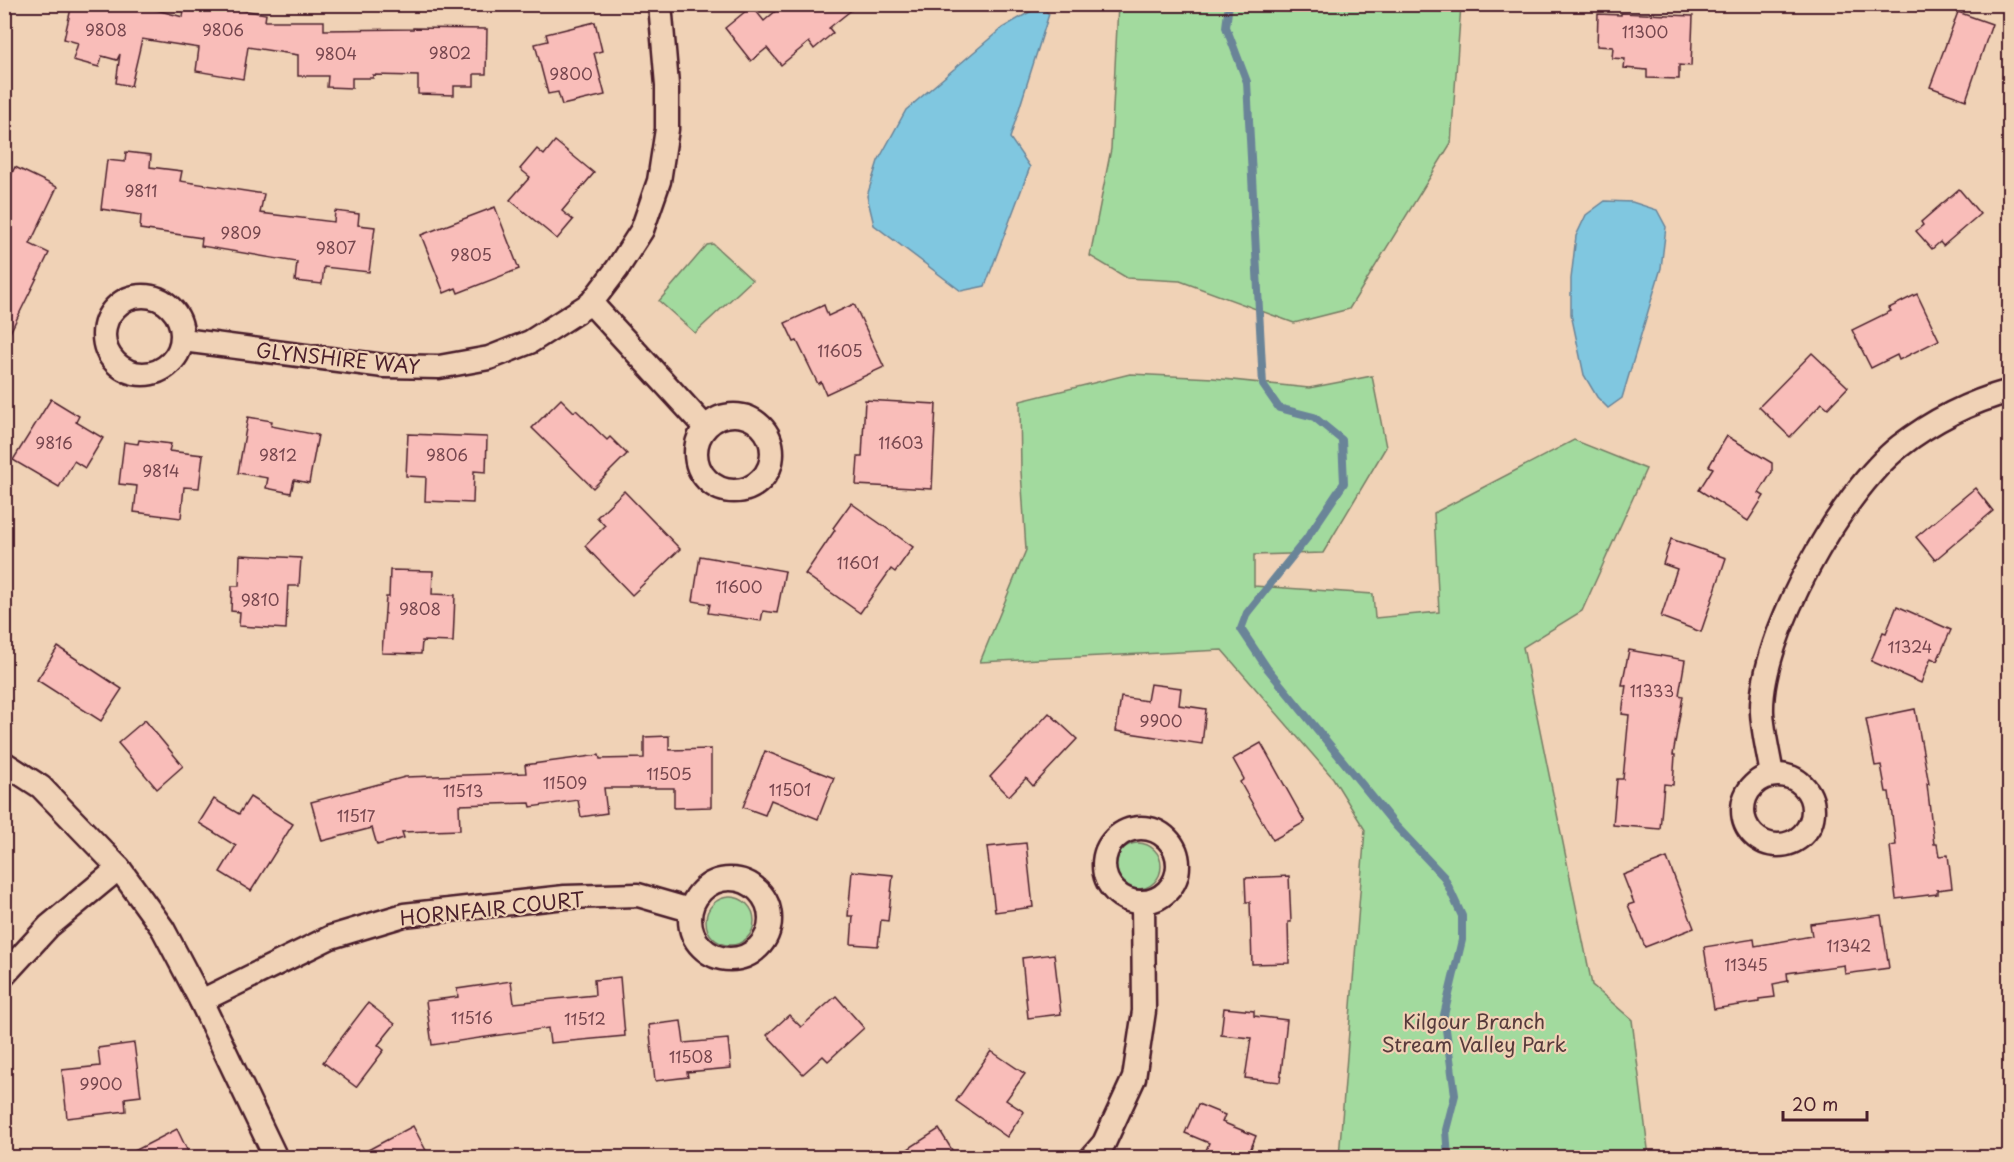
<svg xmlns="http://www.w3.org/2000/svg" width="2014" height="1162" viewBox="0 0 2014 1162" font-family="'Playpen Sans',sans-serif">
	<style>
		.green { fill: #a2da9e; stroke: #767c64; stroke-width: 1.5 }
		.water { fill: #80c7e0; stroke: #6a8498; stroke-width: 1.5 }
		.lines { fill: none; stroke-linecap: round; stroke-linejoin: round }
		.stream { stroke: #6a8498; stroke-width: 8 }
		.building { fill: #f9bdb9; stroke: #4a1f2b; stroke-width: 1.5 }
		.minor-casing { stroke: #4a1f2b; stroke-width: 27 }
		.minor { stroke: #f0d2b6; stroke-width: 22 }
		.labels { text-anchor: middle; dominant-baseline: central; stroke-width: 4.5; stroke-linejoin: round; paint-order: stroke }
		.number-label { font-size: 16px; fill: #76464e }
		.street-label { font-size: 20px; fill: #4a1f2b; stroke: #f0d2b6 }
		.park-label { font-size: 20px; fill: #573b3c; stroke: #f0d2b6 }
	</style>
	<rect width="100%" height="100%" fill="#f0d2b6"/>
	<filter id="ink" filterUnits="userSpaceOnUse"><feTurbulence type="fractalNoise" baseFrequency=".0167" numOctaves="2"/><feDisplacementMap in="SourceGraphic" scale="12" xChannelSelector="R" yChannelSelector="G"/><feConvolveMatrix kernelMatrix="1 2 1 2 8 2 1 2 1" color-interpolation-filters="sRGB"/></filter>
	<g filter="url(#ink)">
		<g class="green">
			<path d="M 1118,5 L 1461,5 L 1451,143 L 1349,309 L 1294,323 L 1180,281 L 1127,278 L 1090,256 L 1111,149 Z"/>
			<path d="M 713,244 L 752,280 L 695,333 L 659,301 L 707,245 Z"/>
			<path d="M 1130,374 L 1213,378 L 1309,388 L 1372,376 L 1386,447 L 1323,553 L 1254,555 L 1254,586 L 1373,594 L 1375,618 L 1439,612 L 1434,513 L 1574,440 L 1646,469 L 1582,611 L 1523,647 L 1592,985 L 1632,1020 L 1649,1157 L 1339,1157 L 1365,830 L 1333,778 L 1222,650 L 980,662 L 1026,550 L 1021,471 L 1020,401 Z"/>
			<circle cx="1138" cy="866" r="23"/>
			<circle cx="730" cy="921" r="24"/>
		</g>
		<g class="water">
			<path d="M 1040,6 L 1049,14 L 1010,138 L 1030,167 L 985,286 L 961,291 L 874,225 L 867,196 L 878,161 L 906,110 L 1002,28 Z"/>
			<path d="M 1605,201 L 1632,202 L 1657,210 L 1666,227 L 1661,268 L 1622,398 L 1608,408 L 1597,397 L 1584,375 L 1571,314 L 1571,279 L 1576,236 L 1586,215 Z"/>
		</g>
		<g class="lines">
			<path class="stream" d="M 1229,4 L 1226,27 L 1247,82 L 1263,385 L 1279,408 L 1314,417 L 1342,440 L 1344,483 L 1307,538 L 1247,613 L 1241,629 L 1267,668 L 1396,826 L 1444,877 L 1462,916 L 1462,940 L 1444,1015 L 1455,1095 L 1446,1130 L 1448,1158"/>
		</g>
		<g class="building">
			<path d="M 72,4 L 134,4 L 183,17 L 185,4 L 204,4 L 266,14 L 265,21 L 324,21 L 324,30 L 413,29 L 413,28 L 487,29 L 486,74 L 474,74 L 474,86 L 454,86 L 454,95 L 418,94 L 418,76 L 373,75 L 373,78 L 352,78 L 352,88 L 327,87 L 328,76 L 298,76 L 298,55 L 248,47 L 243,79 L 196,71 L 199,48 L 142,39 L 131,86 L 116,83 L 120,54 L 117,60 L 102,56 L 99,67 L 73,60 L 78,43 L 64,39 Z"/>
			<path d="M 784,4 L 859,4 L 829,28 L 833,33 L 814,49 L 809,42 L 781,65 L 767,48 L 751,61 L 725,28 L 752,6 L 764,21 Z"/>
			<path d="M 1958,12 L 1992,24 L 1966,100 L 1930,87 Z"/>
			<path d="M 1621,13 L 1693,16 L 1691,66 L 1679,65 L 1679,79 L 1647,78 L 1647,70 L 1624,68 L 1625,59 L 1612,58 L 1613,47 L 1597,46 L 1598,14 L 1621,15 Z"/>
			<path d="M 595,22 L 602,51 L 594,53 L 605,95 L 562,105 L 558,92 L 548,94 L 535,44 L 548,41 L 546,34 Z"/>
			<path d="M 555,141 L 594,173 L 562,211 L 573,220 L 557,239 L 510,200 L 530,177 L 520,169 L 537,149 L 544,155 Z"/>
			<path d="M 126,152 L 151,155 L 150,167 L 182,171 L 180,181 L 264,194 L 260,213 L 334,222 L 335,211 L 359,214 L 358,225 L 375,227 L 369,272 L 324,267 L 322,284 L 295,281 L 297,262 L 201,246 L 202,238 L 140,229 L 141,215 L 101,209 L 107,160 L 125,162 Z"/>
			<path d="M 15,167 L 57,187 L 30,244 L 49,253 L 4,345 L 4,189 Z"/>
			<path d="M 1959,189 L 1980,214 L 1943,246 L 1940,242 L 1932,249 L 1916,231 L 1923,225 L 1921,222 Z"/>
			<path d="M 495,207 L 519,269 L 458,293 L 456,288 L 444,293 L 421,235 Z"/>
			<path d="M 1917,294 L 1939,340 L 1899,360 L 1897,355 L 1871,368 L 1852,330 L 1891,311 L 1889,308 Z"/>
			<path d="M 854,304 L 884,367 L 826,394 L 821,382 L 818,384 L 797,341 L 794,342 L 785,323 L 824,305 L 828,316 Z"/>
			<path d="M 1812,353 L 1848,387 L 1828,408 L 1822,403 L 1790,437 L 1759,407 Z"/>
			<path d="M 51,399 L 79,416 L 76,422 L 103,438 L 85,468 L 74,461 L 59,487 L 13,460 Z"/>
			<path d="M 561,399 L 574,412 L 576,410 L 607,440 L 610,437 L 627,454 L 593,488 L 532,428 Z"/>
			<path d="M 865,400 L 936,404 L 932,489 L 856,485 L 858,457 L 862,457 Z"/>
			<path d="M 248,417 L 272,421 L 271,426 L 318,435 L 309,483 L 294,480 L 291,493 L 266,488 L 268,478 L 238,473 Z"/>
			<path d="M 408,434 L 487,437 L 486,472 L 474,471 L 473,503 L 425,501 L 426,477 L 406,476 Z"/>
			<path d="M 1727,436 L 1772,463 L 1772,472 L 1759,493 L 1764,496 L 1748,521 L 1699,490 L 1713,468 L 1709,466 Z"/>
			<path d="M 139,440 L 171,444 L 169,451 L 203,455 L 199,488 L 184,487 L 181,518 L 134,512 L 137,486 L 119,484 L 124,442 L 138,444 Z"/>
			<path d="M 1975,488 L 1993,511 L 1935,560 L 1916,537 Z"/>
			<path d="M 624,491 L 680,549 L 632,595 L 585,546 L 605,526 L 597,517 Z"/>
			<path d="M 851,503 L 913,547 L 895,572 L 891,569 L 860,613 L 805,574 L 835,530 L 833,528 Z"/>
			<path d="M 1671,539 L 1726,558 L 1701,632 L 1661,617 L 1677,569 L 1663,564 Z"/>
			<path d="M 240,555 L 301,558 L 299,586 L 288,586 L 286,629 L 239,626 L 240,612 L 231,611 L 232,586 L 239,586 Z"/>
			<path d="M 700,556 L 785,571 L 777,613 L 763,611 L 761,621 L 708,613 L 710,604 L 693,601 Z"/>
			<path d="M 390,570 L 433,571 L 432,594 L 455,595 L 453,642 L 422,641 L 421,654 L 382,653 L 386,597 L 389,597 Z"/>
			<path d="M 1897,606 L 1951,630 L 1937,661 L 1931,658 L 1921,683 L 1871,661 L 1883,632 L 1886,633 Z"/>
			<path d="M 58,647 L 122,689 L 101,721 L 37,680 Z"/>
			<path d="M 1629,650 L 1685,660 L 1679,695 L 1683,696 L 1673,755 L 1675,755 L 1673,785 L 1664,784 L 1660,829 L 1613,825 L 1617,779 L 1623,779 L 1629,715 L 1622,714 L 1626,685 L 1622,685 Z"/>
			<path d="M 1150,684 L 1181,688 L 1179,705 L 1206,709 L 1202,744 L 1116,731 L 1121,697 L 1147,701 Z"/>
			<path d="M 1915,709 L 1929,784 L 1927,784 L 1934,844 L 1937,844 L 1939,856 L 1948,855 L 1952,888 L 1937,890 L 1937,894 L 1896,899 L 1890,846 L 1896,845 L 1889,792 L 1886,792 L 1881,765 L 1875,766 L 1866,719 Z"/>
			<path d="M 1049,713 L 1077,739 L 1033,786 L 1026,778 L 1009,796 L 990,777 Z"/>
			<path d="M 145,720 L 183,766 L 157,789 L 118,743 Z"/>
			<path d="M 669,736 L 669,750 L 711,749 L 711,807 L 674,808 L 674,788 L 604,788 L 607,813 L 581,817 L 578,800 L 531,807 L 530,803 L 459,805 L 460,830 L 402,832 L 404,838 L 377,845 L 372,828 L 322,841 L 311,802 L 405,777 L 526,773 L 525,765 L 599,755 L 600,759 L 644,758 L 644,737 Z"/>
			<path d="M 1261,743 L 1305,822 L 1273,840 L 1240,782 L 1244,779 L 1233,759 Z"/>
			<path d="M 765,751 L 834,778 L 818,819 L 771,800 L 765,815 L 743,807 Z"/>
			<path d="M 250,797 L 293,824 L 251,891 L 220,872 L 236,846 L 199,823 L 214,799 L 239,814 Z"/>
			<path d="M 1026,843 L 1033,907 L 995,912 L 987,847 Z"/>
			<path d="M 1667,858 L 1694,928 L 1645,947 L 1628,905 L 1634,903 L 1623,875 Z"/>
			<path d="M 852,871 L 893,875 L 888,921 L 881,920 L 878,946 L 851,944 L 853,916 L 848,916 Z"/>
			<path d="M 1289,876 L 1291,922 L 1288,922 L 1289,963 L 1252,964 L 1250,902 L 1246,902 L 1245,878 Z"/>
			<path d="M 1881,915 L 1889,968 L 1845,974 L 1844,965 L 1787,973 L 1788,981 L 1773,984 L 1775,997 L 1759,999 L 1759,1002 L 1714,1009 L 1704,947 L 1754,939 L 1755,946 L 1812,936 L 1810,924 Z"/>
			<path d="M 1054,954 L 1061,1014 L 1028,1018 L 1022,958 Z"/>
			<path d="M 620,977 L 625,1036 L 550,1043 L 548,1028 L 432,1045 L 426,1001 L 458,997 L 457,989 L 511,981 L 514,1003 L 595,995 L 594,980 Z"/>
			<path d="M 836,996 L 864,1028 L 828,1061 L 823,1056 L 803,1074 L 767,1035 L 789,1015 L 801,1027 Z"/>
			<path d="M 368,1003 L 395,1024 L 378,1045 L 384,1050 L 356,1087 L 323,1062 Z"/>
			<path d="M 1224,1008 L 1254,1011 L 1254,1016 L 1287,1020 L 1280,1082 L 1245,1078 L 1251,1038 L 1221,1035 Z"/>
			<path d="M 681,1021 L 684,1043 L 728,1039 L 731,1068 L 687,1072 L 688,1077 L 655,1081 L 649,1025 Z"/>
			<path d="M 134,1043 L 141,1096 L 125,1098 L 126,1111 L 67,1118 L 62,1070 L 100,1066 L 98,1048 Z"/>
			<path d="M 991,1051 L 1025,1074 L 1006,1100 L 1024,1112 L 1007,1137 L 956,1101 Z"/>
			<path d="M 1198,1104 L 1225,1115 L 1222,1122 L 1256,1136 L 1247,1158 L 1203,1158 L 1209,1143 L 1185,1133 Z"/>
			<path d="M 413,1126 L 430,1158 L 353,1158 Z"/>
			<path d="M 177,1129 L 191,1158 L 121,1158 Z"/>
			<path d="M 939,1129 L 957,1158 L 894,1158 Z"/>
		</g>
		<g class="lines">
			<defs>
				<g id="minor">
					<circle cx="143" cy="335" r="39"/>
					<path d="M 591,303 L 705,427"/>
					<path d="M 183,340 L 384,366 L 439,367 L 489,358 L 530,342 L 591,303 L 617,269 L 642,230 L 659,181 L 667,129 L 667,85 L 660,4"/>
					<circle cx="734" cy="453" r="38"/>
					<path d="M 4,763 L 41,787 L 119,868 L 163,929 L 201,1001 L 276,1158"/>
					<circle cx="1778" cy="810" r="35"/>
					<path d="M 1772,775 C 1769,755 1763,733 1762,712 C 1760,636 1841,492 1900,446 C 1932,421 1970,402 2010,391"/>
					<circle cx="1141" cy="865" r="37"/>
					<circle cx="730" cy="919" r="40"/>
					<path d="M 4,975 L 49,926 L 119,868"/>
					<path d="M 201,1001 L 331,937 L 404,915 L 565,897 L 638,895 L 690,910"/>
					<path d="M 1091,1158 L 1104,1143 L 1134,1078 L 1144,1011 L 1143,902"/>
				</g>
			</defs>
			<use href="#minor" class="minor-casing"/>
			<use href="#minor" class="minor"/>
		</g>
	</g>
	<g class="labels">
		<g class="number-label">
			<text x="106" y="29">9808</text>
			<text x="223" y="29">9806</text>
			<text x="1645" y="31">11300</text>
			<text x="450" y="52">9802</text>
			<text x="336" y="53">9804</text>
			<text x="571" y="73">9800</text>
			<text x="141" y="190">9811</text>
			<text x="241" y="232">9809</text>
			<text x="336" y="247">9807</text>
			<text x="471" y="254">9805</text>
			<text x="840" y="350">11605</text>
			<text x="54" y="442">9816</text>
			<text x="901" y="442">11603</text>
			<text x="278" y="454">9812</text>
			<text x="447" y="454">9806</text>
			<text x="161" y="470">9814</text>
			<text x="858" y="562">11601</text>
			<text x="739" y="586">11600</text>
			<text x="260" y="599">9810</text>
			<text x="420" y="608">9808</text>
			<text x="1910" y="646">11324</text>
			<text x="1652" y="690">11333</text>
			<text x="1161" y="720">9900</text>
			<text x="669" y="773">11505</text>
			<text x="565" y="782">11509</text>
			<text x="790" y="789">11501</text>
			<text x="463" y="790">11513</text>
			<text x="356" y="815">11517</text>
			<text x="1849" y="945">11342</text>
			<text x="1746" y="964">11345</text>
			<text x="472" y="1017">11516</text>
			<text x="585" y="1018">11512</text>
			<text x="691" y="1056">11508</text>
			<text x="101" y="1083">9900</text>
		</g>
		<g class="street-label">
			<text transform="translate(338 358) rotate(6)">GLYNSHIRE WAY</text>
			<text transform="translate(492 908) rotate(-6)">HORNFAIR COURT</text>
		</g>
		<g class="park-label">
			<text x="1474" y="1021">Kilgour Branch<tspan x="1474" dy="23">Stream Valley Park</tspan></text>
		</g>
	</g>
	<rect width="2014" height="1162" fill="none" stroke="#f0d2b6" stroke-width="24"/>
	<rect x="12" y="12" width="1990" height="1138" fill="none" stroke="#4a1f2b" stroke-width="2" filter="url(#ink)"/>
	<path d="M1783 1111v9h84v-9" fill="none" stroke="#4a1f2b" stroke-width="3"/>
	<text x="1792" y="1111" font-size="18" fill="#4a1f2b" stroke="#f0d2b6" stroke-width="4.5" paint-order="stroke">20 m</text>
</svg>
